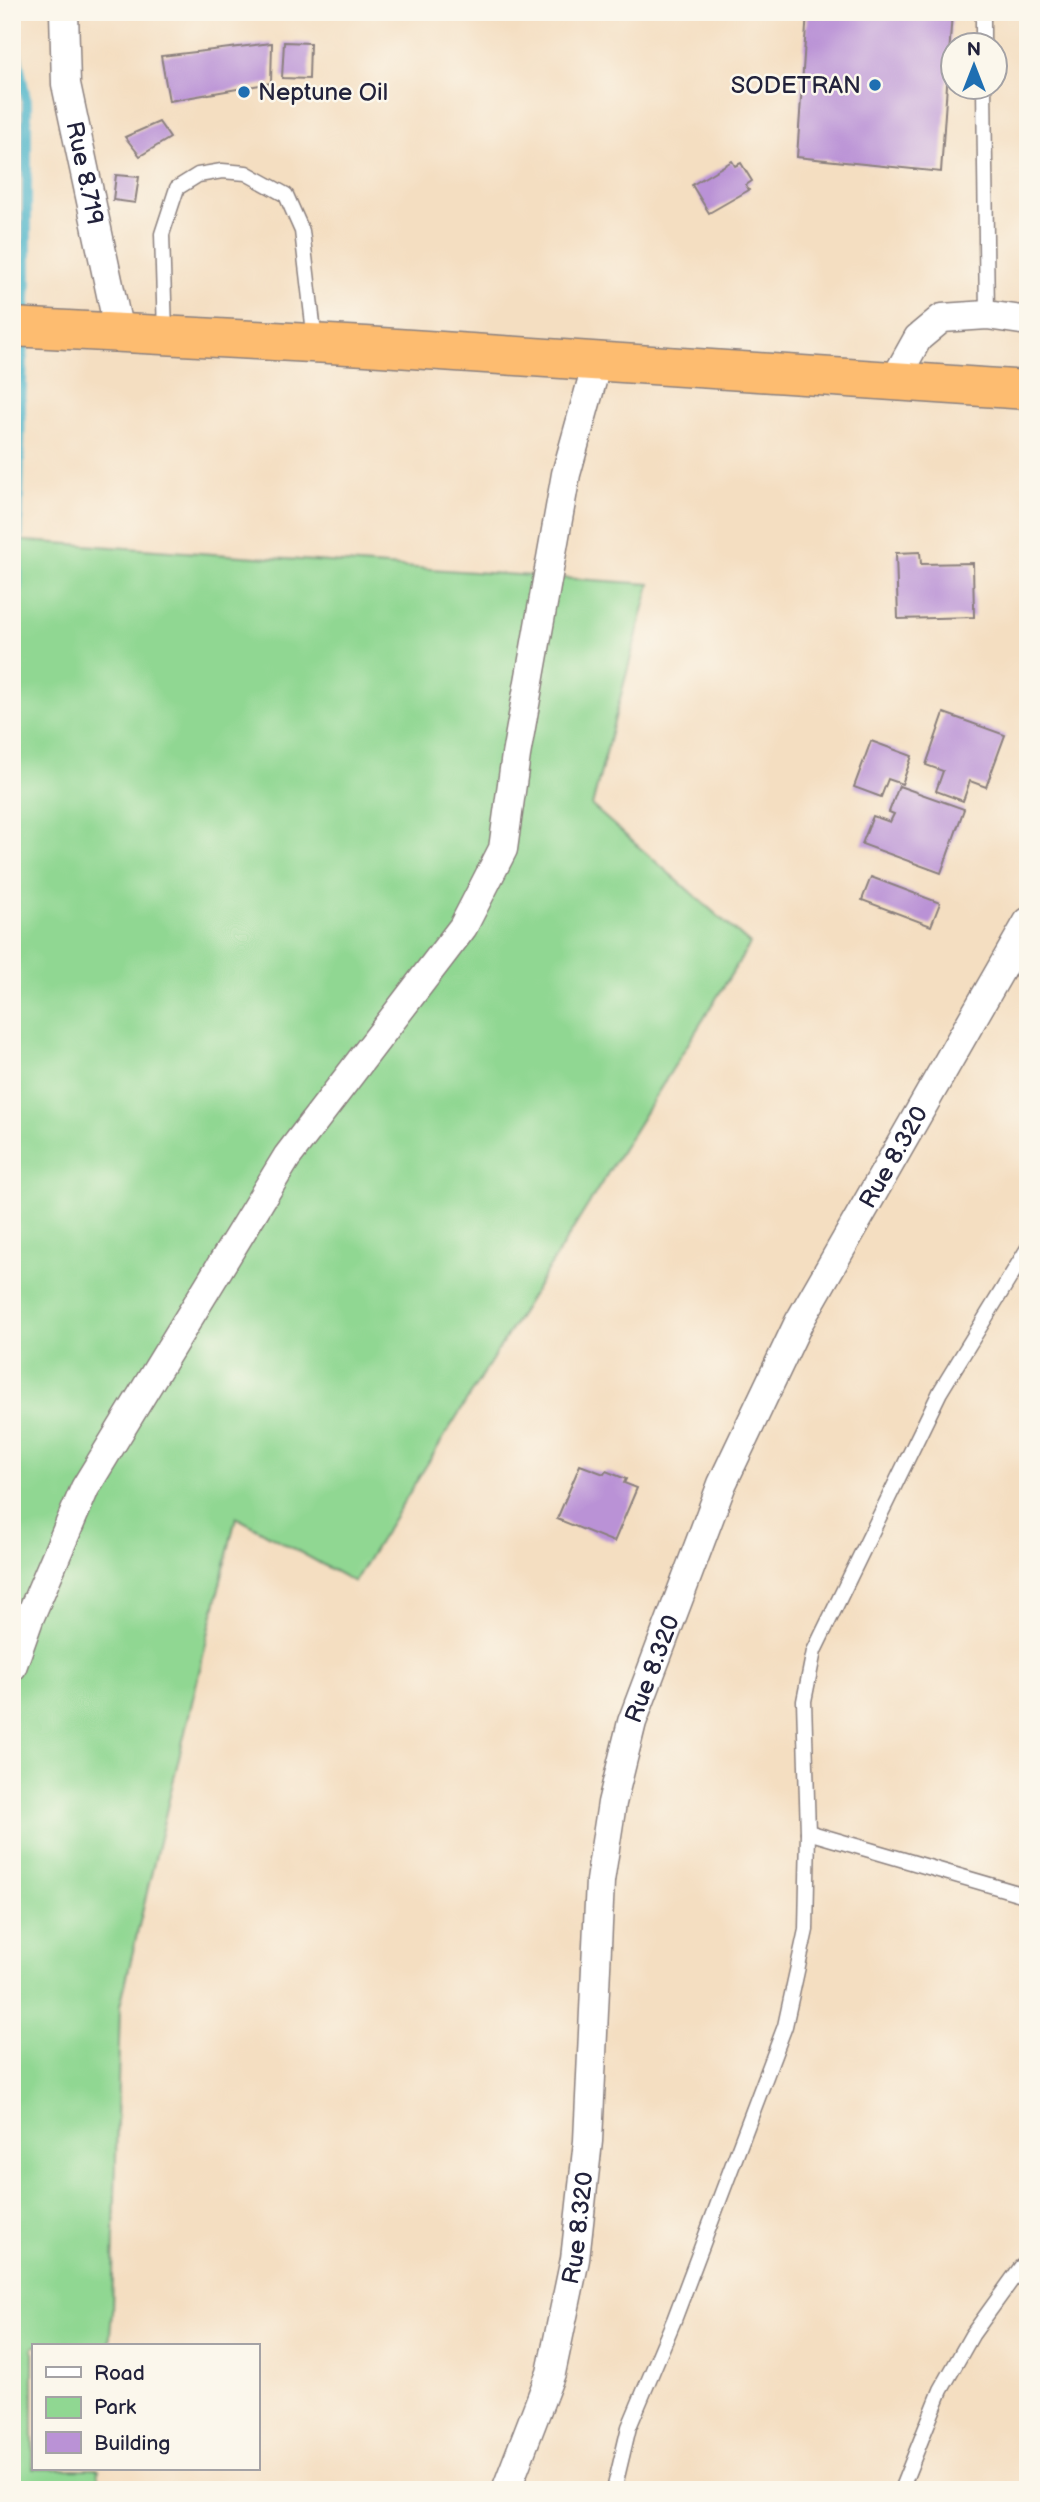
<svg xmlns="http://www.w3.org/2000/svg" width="1040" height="2502" viewBox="0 0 1040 2502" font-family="'Balsamiq Sans',sans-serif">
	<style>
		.green { fill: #90d792; stroke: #597c66; stroke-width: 2 }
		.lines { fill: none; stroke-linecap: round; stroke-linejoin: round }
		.stream { stroke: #4bb4c9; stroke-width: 10 }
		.building { fill: #ba92d6 }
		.service-casing { stroke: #8b807e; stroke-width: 17 }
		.minor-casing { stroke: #8b807e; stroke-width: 31 }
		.trunk-casing { stroke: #8b807e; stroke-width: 41 }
		.service { stroke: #fff; stroke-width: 14 }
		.minor { stroke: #fff; stroke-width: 28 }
		.trunk { stroke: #fdbc70; stroke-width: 38 }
		.poi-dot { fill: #1f6fb2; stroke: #fbf7ec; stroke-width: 2.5 }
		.labels { text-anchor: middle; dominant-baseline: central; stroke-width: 5; stroke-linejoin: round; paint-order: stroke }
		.poi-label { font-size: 24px; fill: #22223b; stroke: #fbf7ec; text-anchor: end }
		.street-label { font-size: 24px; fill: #22223b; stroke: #fbf7ec }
	</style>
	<rect width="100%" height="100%" fill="#fbf7ec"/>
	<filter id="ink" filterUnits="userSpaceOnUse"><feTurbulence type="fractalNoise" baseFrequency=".0143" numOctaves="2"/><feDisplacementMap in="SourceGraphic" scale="14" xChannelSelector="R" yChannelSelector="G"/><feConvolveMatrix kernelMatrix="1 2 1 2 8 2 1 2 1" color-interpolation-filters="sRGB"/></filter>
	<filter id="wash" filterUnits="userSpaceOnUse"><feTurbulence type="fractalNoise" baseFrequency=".00686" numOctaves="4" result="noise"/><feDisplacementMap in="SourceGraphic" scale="28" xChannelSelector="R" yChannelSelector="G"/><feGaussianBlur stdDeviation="1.57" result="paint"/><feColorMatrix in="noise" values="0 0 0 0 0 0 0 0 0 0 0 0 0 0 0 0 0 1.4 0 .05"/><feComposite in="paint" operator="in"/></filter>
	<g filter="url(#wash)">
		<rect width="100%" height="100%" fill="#f4dec1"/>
		<path class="green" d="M 12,540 L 650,584 L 592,806 L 750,944 L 354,1582 L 236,1517 L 120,2006 L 112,2312 L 109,2346 L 33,2346 L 33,2469 L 99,2469 L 97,2490 L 12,2490 Z"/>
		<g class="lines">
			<path class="stream" d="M 12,27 L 27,104 L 27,278 L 21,403 L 17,603 L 12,638"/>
		</g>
		<g id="blocks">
			<g class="building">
				<path d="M 807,12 L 952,12 L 941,172 L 797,157 Z"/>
				<path d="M 284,42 L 310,43 L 309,79 L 282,78 Z"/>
				<path d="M 272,43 L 271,83 L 169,101 L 161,56 Z"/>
				<path d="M 159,122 L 170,138 L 140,156 L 125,137 Z"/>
				<path d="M 732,161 L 735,166 L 741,163 L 752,181 L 746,185 L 749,190 L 709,213 L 692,185 Z"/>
				<path d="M 116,175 L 139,177 L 135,203 L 113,200 Z"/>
				<path d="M 920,552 L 921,564 L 973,563 L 974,617 L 898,619 L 896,553 Z"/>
				<path d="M 944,713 L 1005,735 L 986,787 L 970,781 L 963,801 L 936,791 L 943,771 L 926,765 Z"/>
				<path d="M 871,741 L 912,756 L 902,784 L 888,779 L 881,797 L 854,787 Z"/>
				<path d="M 899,786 L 964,809 L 941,873 L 862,844 L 873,816 L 890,822 L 894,814 L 889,812 Z"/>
				<path d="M 871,877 L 940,903 L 931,926 L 862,900 Z"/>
				<path d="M 580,1465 L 604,1474 L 606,1471 L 626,1479 L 624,1483 L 637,1488 L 614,1542 L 557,1519 Z"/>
			</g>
		</g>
	</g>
	<g filter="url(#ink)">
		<use href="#blocks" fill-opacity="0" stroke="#8b807e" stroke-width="2"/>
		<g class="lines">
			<defs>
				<g id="service">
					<path d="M 983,12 L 983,46"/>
					<path d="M 984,88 L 987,315"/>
					<path d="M 165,333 L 162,234 L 177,188 L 198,175 L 222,171 L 246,173 L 286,195 L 302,231 L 315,341"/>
					<path d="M 808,1832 L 1028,1896"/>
					<path d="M 614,2490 L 629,2427 L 674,2320 L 785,2026 L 806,1930 L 808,1832 L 804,1701 L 814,1651 L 940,1392 L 1028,1248"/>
					<path d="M 901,2490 L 941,2390 L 972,2335 L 1021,2267 L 1028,2262"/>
				</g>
				<g id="minor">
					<path id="s1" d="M 64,12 L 66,84 L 119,332"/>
					<path d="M 894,381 L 918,338 L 942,318 L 987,315 L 1028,321"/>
					<path d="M 12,1667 L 29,1619 L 85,1488 L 287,1157 L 463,927 L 503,849 L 516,755 L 566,474 L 597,363"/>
					<path id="s2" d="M 506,2490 L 551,2373 L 575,2259 L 588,2141 L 600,1881 L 612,1803 L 632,1722 L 722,1484 L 799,1322 L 1028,922"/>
				</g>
				<path id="trunk" d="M 12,327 L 366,346 L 1028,390"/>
			</defs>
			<use href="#service" class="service-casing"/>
			<use href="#minor" class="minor-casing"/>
			<use href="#trunk" class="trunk-casing"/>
			<use href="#service" class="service"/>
			<use href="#minor" class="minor"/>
			<use href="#trunk" class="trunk"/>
		</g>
	</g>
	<g class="poi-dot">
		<circle cx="875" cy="85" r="7"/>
		<circle cx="244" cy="92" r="7"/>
	</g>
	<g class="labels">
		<g class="poi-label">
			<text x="861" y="85">SODETRAN</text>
			<text x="258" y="92" text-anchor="start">Neptune Oil</text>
		</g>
		<g class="street-label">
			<text stroke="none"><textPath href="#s1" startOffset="163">Rue 8.719</textPath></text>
			<text stroke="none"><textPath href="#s2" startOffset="1407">Rue 8.320</textPath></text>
			<text stroke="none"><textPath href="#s2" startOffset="840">Rue 8.320</textPath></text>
			<text stroke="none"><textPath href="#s2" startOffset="273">Rue 8.320</textPath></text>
		</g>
	</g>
	<rect width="1040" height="2502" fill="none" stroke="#fbf7ec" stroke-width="42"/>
	<rect x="32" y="2344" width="228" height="126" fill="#fbf7ec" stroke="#a4a2a5" stroke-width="2"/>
	<rect x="46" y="2367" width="35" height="10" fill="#ffffff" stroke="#a4a2a5" stroke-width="2"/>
	<text x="94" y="2380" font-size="21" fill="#22223b">Road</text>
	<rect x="46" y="2397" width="35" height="21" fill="#90d792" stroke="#a4a2a5" stroke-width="2"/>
	<text x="94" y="2414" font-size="21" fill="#22223b">Park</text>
	<rect x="46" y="2432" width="35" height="21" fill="#ba92d6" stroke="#a4a2a5" stroke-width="2"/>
	<text x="94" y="2450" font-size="21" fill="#22223b">Building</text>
	<g transform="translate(974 66)"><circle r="33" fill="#fbf7ec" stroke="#a4a2a5" stroke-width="2"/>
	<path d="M0-5L12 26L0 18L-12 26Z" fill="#1f6fb2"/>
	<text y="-10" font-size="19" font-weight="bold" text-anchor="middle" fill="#22223b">N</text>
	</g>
</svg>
